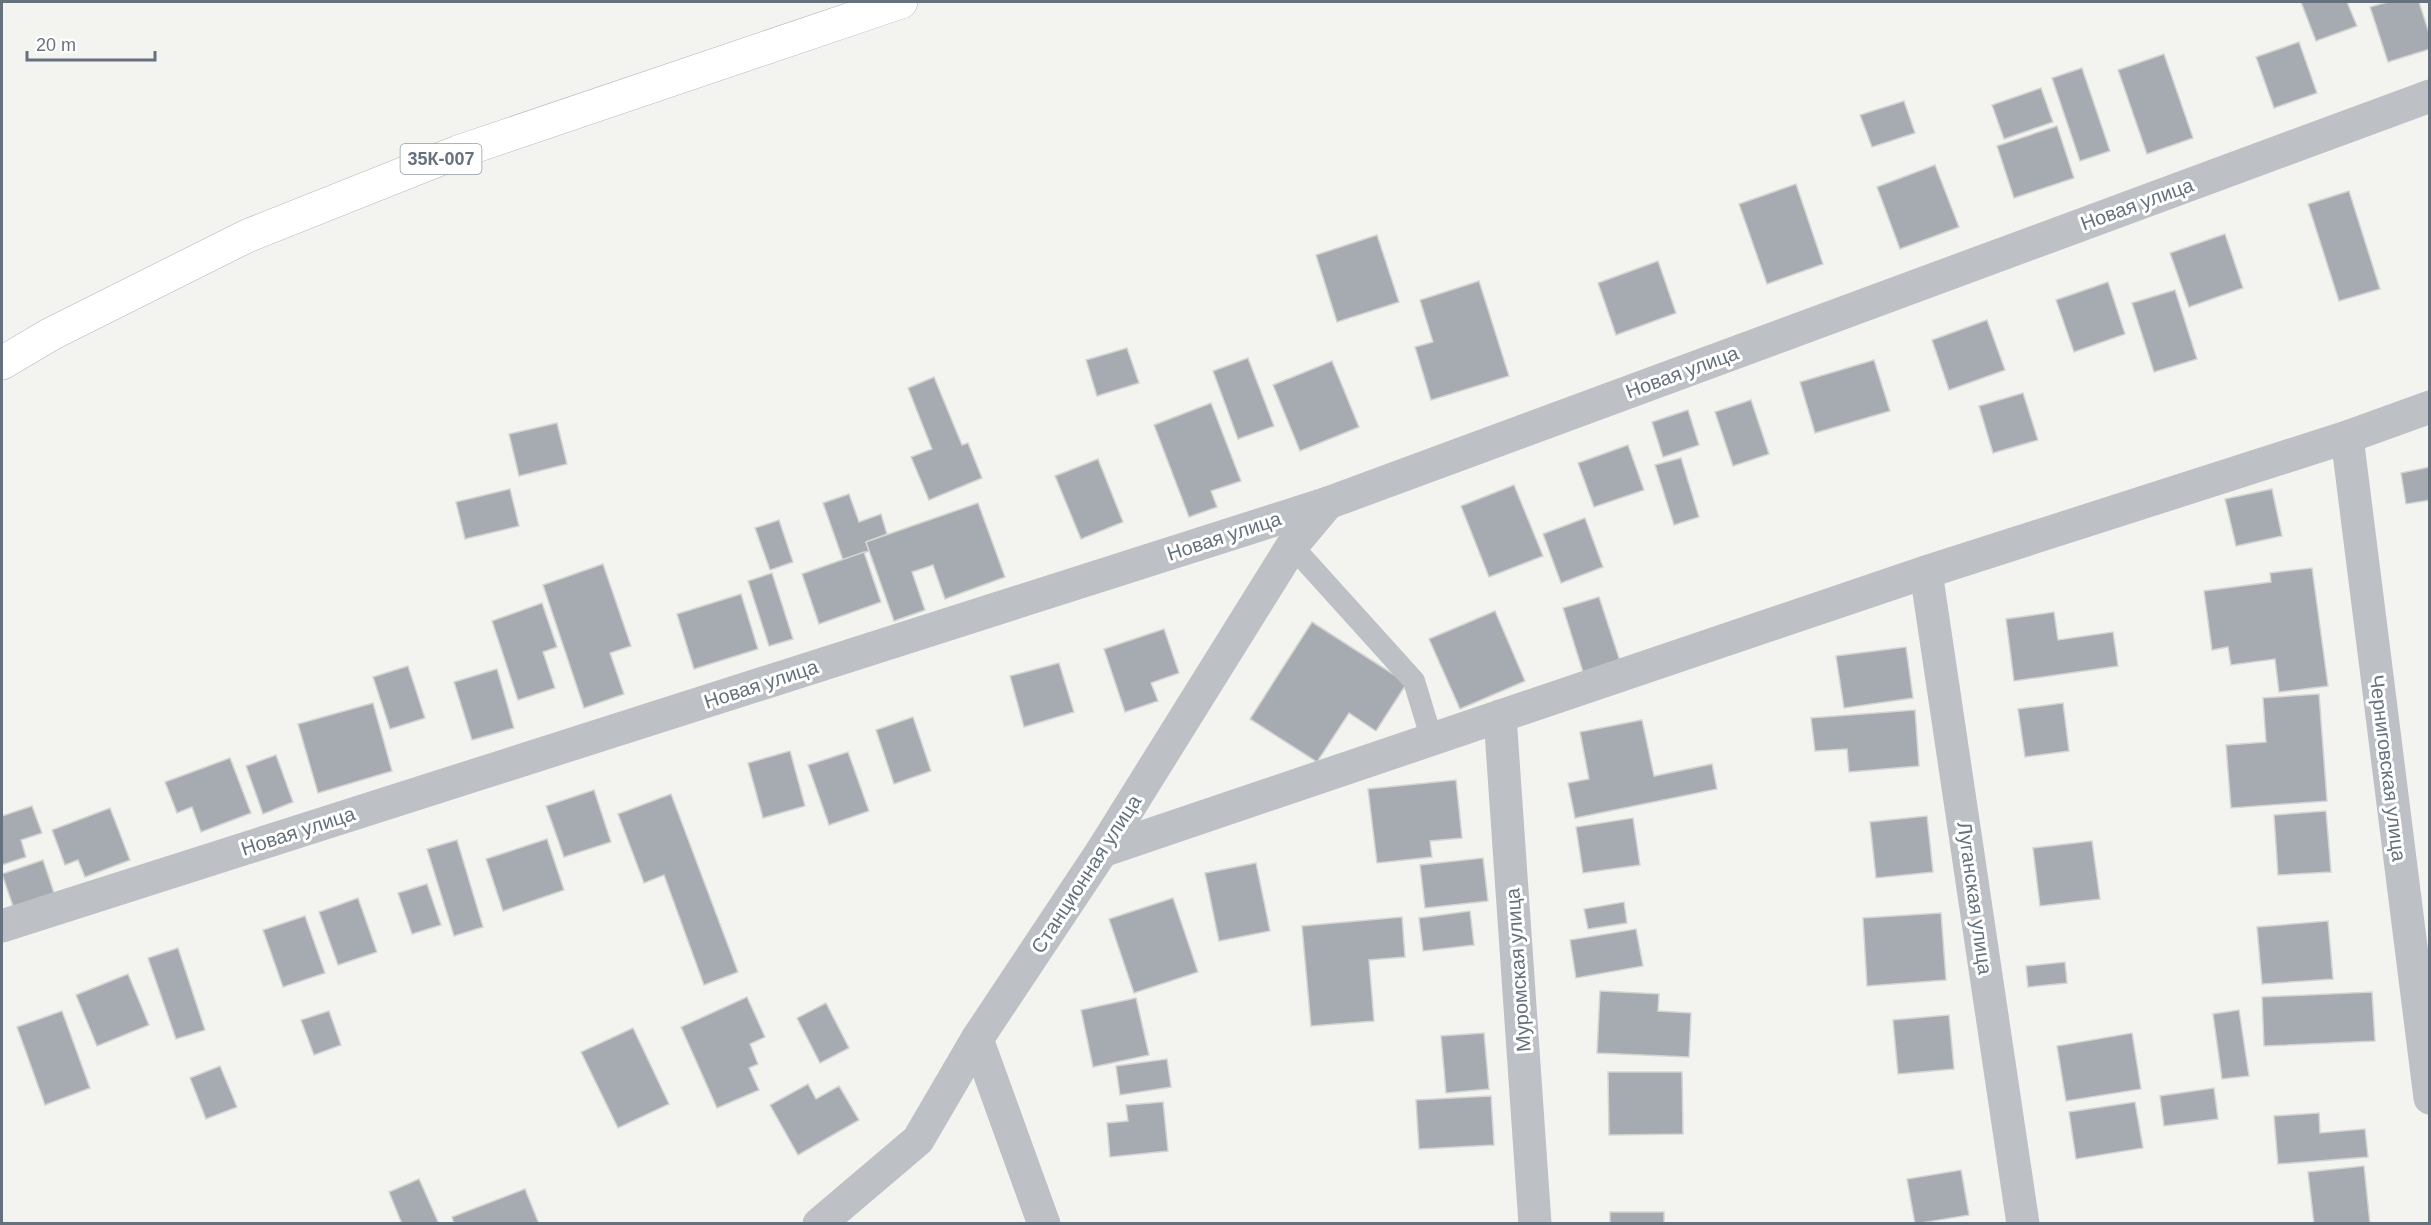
<svg xmlns="http://www.w3.org/2000/svg" width="2431" height="1225" viewBox="0 0 2431 1225" font-family="Helvetica,sans-serif">
	<style>
		.building { fill: #a5abb0; stroke: #d4d5d3; stroke-width: 1.5 }
		.lines { fill: none; stroke-linecap: round; stroke-linejoin: round }
		.primary-casing { stroke: #b3b6b9; stroke-width: 34 }
		.lane { stroke: #bdc0c4; stroke-width: 22 }
		.street { stroke: #bdc0c4; stroke-width: 33 }
		.primary { stroke: #fff; stroke-width: 33 }
		.labels { text-anchor: middle; dominant-baseline: central; stroke-width: 6; stroke-linejoin: round; paint-order: stroke }
		.shield { fill: #fff; stroke: #939ca5; stroke-width: 1.5 }
		.shield-label { font-size: 18px; font-weight: bold; fill: #65727e }
		.street-label { font-size: 20px; fill: #65727e; stroke: #fff }
	</style>
	<rect width="100%" height="100%" fill="#f3f3f0"/>
	<g class="building">
		<path d="M 2301,2 L 2347,2 L 2357,26 L 2316,41 Z"/>
		<path d="M 2388,2 L 2419,2 L 2430,36 L 2430,49 L 2388,62 L 2370,7 Z"/>
		<path d="M 2299,42 L 2317,93 L 2274,108 L 2256,57 Z"/>
		<path d="M 2164,54 L 2193,138 L 2147,154 L 2118,70 Z"/>
		<path d="M 2082,68 L 2110,151 L 2080,161 L 2052,78 Z"/>
		<path d="M 2041,88 L 2053,122 L 2004,139 L 1992,105 Z"/>
		<path d="M 1904,101 L 1915,133 L 1872,147 L 1860,115 Z"/>
		<path d="M 2057,126 L 2074,178 L 2014,198 L 1997,146 Z"/>
		<path d="M 1935,165 L 1959,227 L 1900,249 L 1877,187 Z"/>
		<path d="M 1796,184 L 1823,264 L 1767,284 L 1739,204 Z"/>
		<path d="M 2349,191 L 2380,289 L 2339,301 L 2308,204 Z"/>
		<path d="M 2225,234 L 2243,288 L 2189,307 L 2170,253 Z"/>
		<path d="M 1377,235 L 1399,302 L 1337,322 L 1316,255 Z"/>
		<path d="M 1658,261 L 1676,313 L 1616,335 L 1598,283 Z"/>
		<path d="M 1479,281 L 1509,376 L 1431,400 L 1415,347 L 1433,342 L 1420,300 Z"/>
		<path d="M 2108,282 L 2125,334 L 2074,352 L 2056,300 Z"/>
		<path d="M 2175,290 L 2197,359 L 2154,372 L 2132,303 Z"/>
		<path d="M 1987,320 L 2005,370 L 1949,390 L 1932,340 Z"/>
		<path d="M 1127,348 L 1139,383 L 1097,396 L 1086,360 Z"/>
		<path d="M 1248,358 L 1274,426 L 1238,439 L 1213,371 Z"/>
		<path d="M 1874,360 L 1890,411 L 1815,433 L 1800,382 Z"/>
		<path d="M 1332,361 L 1359,427 L 1300,451 L 1273,385 Z"/>
		<path d="M 934,377 L 962,445 L 968,443 L 982,478 L 929,500 L 911,457 L 932,449 L 908,388 Z"/>
		<path d="M 2023,393 L 2038,440 L 1993,453 L 1979,406 Z"/>
		<path d="M 1751,400 L 1769,454 L 1733,466 L 1715,412 Z"/>
		<path d="M 1211,403 L 1241,481 L 1211,491 L 1217,507 L 1189,517 L 1154,425 Z"/>
		<path d="M 1688,410 L 1699,445 L 1663,457 L 1652,422 Z"/>
		<path d="M 557,423 L 567,464 L 519,476 L 509,434 Z"/>
		<path d="M 1628,445 L 1644,490 L 1594,507 L 1578,463 Z"/>
		<path d="M 1681,458 L 1699,517 L 1674,525 L 1655,465 Z"/>
		<path d="M 1098,459 L 1123,522 L 1081,539 L 1055,476 Z"/>
		<path d="M 2430,467 L 2430,500 L 2406,504 L 2401,473 Z"/>
		<path d="M 1514,485 L 1543,556 L 1489,577 L 1461,506 Z"/>
		<path d="M 510,489 L 519,526 L 465,539 L 456,502 Z"/>
		<path d="M 2272,489 L 2282,536 L 2236,546 L 2225,499 Z"/>
		<path d="M 849,494 L 859,522 L 881,514 L 887,534 L 866,542 L 869,551 L 843,560 L 823,503 Z"/>
		<path d="M 978,503 L 1005,577 L 945,599 L 933,565 L 912,572 L 925,610 L 894,621 L 866,542 Z"/>
		<path d="M 1585,518 L 1603,567 L 1561,583 L 1543,534 Z"/>
		<path d="M 779,520 L 793,562 L 770,570 L 755,528 Z"/>
		<path d="M 864,552 L 881,602 L 819,624 L 802,574 Z"/>
		<path d="M 603,564 L 631,646 L 610,653 L 624,694 L 584,708 L 543,585 Z"/>
		<path d="M 2312,568 L 2328,686 L 2279,692 L 2275,659 L 2231,665 L 2228,647 L 2212,650 L 2204,591 L 2271,582 L 2270,573 Z"/>
		<path d="M 772,573 L 793,639 L 769,646 L 748,581 Z"/>
		<path d="M 741,594 L 758,649 L 694,669 L 677,614 Z"/>
		<path d="M 1599,597 L 1620,661 L 1583,672 L 1563,608 Z"/>
		<path d="M 542,603 L 557,647 L 543,652 L 555,688 L 518,700 L 492,621 Z"/>
		<path d="M 1495,611 L 1525,681 L 1460,709 L 1429,639 Z"/>
		<path d="M 2054,612 L 2058,640 L 2113,632 L 2118,666 L 2014,681 L 2006,619 Z"/>
		<path d="M 1312,622 L 1407,683 L 1376,731 L 1349,713 L 1317,762 L 1250,719 Z"/>
		<path d="M 1164,629 L 1179,673 L 1151,683 L 1158,701 L 1125,712 L 1104,649 Z"/>
		<path d="M 1906,647 L 1913,698 L 1844,708 L 1836,656 Z"/>
		<path d="M 1059,663 L 1074,712 L 1024,727 L 1010,676 Z"/>
		<path d="M 408,666 L 425,718 L 390,729 L 373,677 Z"/>
		<path d="M 497,669 L 514,728 L 472,740 L 454,682 Z"/>
		<path d="M 2319,694 L 2327,801 L 2231,808 L 2226,745 L 2266,742 L 2263,698 Z"/>
		<path d="M 373,703 L 392,771 L 318,793 L 298,724 Z"/>
		<path d="M 2063,703 L 2069,751 L 2025,757 L 2018,709 Z"/>
		<path d="M 1915,710 L 1919,766 L 1849,772 L 1847,749 L 1815,751 L 1811,718 Z"/>
		<path d="M 913,717 L 931,771 L 894,784 L 876,730 Z"/>
		<path d="M 1642,720 L 1654,776 L 1712,764 L 1717,789 L 1575,818 L 1568,783 L 1589,779 L 1580,732 Z"/>
		<path d="M 790,751 L 805,806 L 763,818 L 748,763 Z"/>
		<path d="M 848,752 L 869,811 L 829,825 L 808,765 Z"/>
		<path d="M 276,755 L 293,802 L 263,814 L 246,766 Z"/>
		<path d="M 230,758 L 251,813 L 201,832 L 192,807 L 177,813 L 165,782 Z"/>
		<path d="M 1456,780 L 1462,838 L 1430,841 L 1432,857 L 1377,863 L 1368,789 Z"/>
		<path d="M 594,790 L 611,842 L 564,857 L 546,806 Z"/>
		<path d="M 671,794 L 738,972 L 704,985 L 664,875 L 644,883 L 618,814 Z"/>
		<path d="M 32,806 L 42,833 L 21,840 L 26,857 L 2,865 L 2,816 Z"/>
		<path d="M 110,808 L 130,860 L 85,877 L 78,860 L 65,865 L 52,830 Z"/>
		<path d="M 2326,811 L 2331,872 L 2278,875 L 2274,815 Z"/>
		<path d="M 1927,816 L 1933,872 L 1876,878 L 1870,822 Z"/>
		<path d="M 1633,818 L 1640,865 L 1583,873 L 1576,827 Z"/>
		<path d="M 547,839 L 564,890 L 503,911 L 486,859 Z"/>
		<path d="M 457,840 L 483,927 L 454,936 L 427,849 Z"/>
		<path d="M 2092,841 L 2100,899 L 2040,906 L 2033,848 Z"/>
		<path d="M 1483,858 L 1488,901 L 1425,908 L 1420,865 Z"/>
		<path d="M 43,860 L 55,896 L 14,909 L 2,874 Z"/>
		<path d="M 1256,863 L 1270,931 L 1219,941 L 1205,873 Z"/>
		<path d="M 427,884 L 441,925 L 412,934 L 398,893 Z"/>
		<path d="M 358,898 L 377,952 L 338,965 L 319,912 Z"/>
		<path d="M 1173,898 L 1198,972 L 1134,993 L 1109,919 Z"/>
		<path d="M 1624,902 L 1627,923 L 1588,929 L 1584,909 Z"/>
		<path d="M 1470,911 L 1474,945 L 1423,951 L 1419,918 Z"/>
		<path d="M 1941,913 L 1946,980 L 1867,986 L 1863,918 Z"/>
		<path d="M 305,916 L 325,973 L 283,987 L 263,930 Z"/>
		<path d="M 1402,917 L 1405,957 L 1369,960 L 1374,1021 L 1311,1026 L 1302,926 Z"/>
		<path d="M 2328,921 L 2333,979 L 2262,984 L 2257,927 Z"/>
		<path d="M 1636,929 L 1643,966 L 1576,978 L 1570,940 Z"/>
		<path d="M 178,948 L 205,1030 L 176,1039 L 148,958 Z"/>
		<path d="M 2065,962 L 2067,983 L 2028,987 L 2026,966 Z"/>
		<path d="M 128,974 L 149,1025 L 97,1046 L 76,995 Z"/>
		<path d="M 1600,991 L 1659,994 L 1658,1011 L 1691,1013 L 1689,1057 L 1597,1053 Z"/>
		<path d="M 2372,992 L 2375,1041 L 2264,1046 L 2262,997 Z"/>
		<path d="M 747,997 L 765,1037 L 750,1044 L 758,1064 L 749,1068 L 759,1090 L 717,1108 L 681,1027 Z"/>
		<path d="M 1136,998 L 1149,1055 L 1093,1067 L 1081,1010 Z"/>
		<path d="M 826,1003 L 849,1048 L 820,1063 L 797,1018 Z"/>
		<path d="M 2239,1010 L 2249,1076 L 2222,1079 L 2213,1014 Z"/>
		<path d="M 62,1011 L 90,1088 L 45,1105 L 17,1027 Z"/>
		<path d="M 329,1011 L 341,1045 L 314,1055 L 301,1020 Z"/>
		<path d="M 1949,1015 L 1954,1069 L 1898,1074 L 1893,1020 Z"/>
		<path d="M 633,1028 L 669,1104 L 618,1128 L 581,1052 Z"/>
		<path d="M 1484,1033 L 1489,1089 L 1446,1093 L 1441,1036 Z"/>
		<path d="M 2132,1033 L 2141,1089 L 2066,1101 L 2057,1046 Z"/>
		<path d="M 1167,1059 L 1171,1087 L 1120,1095 L 1116,1066 Z"/>
		<path d="M 220,1066 L 237,1107 L 206,1119 L 190,1078 Z"/>
		<path d="M 1608,1072 L 1682,1072 L 1683,1134 L 1609,1135 Z"/>
		<path d="M 808,1084 L 816,1099 L 839,1086 L 859,1120 L 798,1155 L 770,1105 Z"/>
		<path d="M 2214,1088 L 2218,1119 L 2164,1126 L 2160,1096 Z"/>
		<path d="M 1491,1096 L 1494,1145 L 1419,1149 L 1416,1100 Z"/>
		<path d="M 1163,1102 L 1168,1151 L 1110,1157 L 1107,1123 L 1128,1121 L 1126,1105 Z"/>
		<path d="M 2135,1102 L 2143,1148 L 2076,1159 L 2069,1112 Z"/>
		<path d="M 2319,1113 L 2320,1133 L 2365,1129 L 2368,1157 L 2278,1164 L 2274,1116 Z"/>
		<path d="M 2364,1166 L 2370,1224 L 2314,1224 L 2308,1172 Z"/>
		<path d="M 1961,1170 L 1969,1215 L 1915,1224 L 1907,1179 Z"/>
		<path d="M 419,1179 L 439,1224 L 402,1224 L 389,1192 Z"/>
		<path d="M 525,1189 L 539,1224 L 454,1224 L 452,1217 Z"/>
		<rect x="1610" y="1212" width="54" height="12"/>
	</g>
	<g class="lines">
		<defs>
			<path id="primary" d="M 2,363 L 51,334 L 247,236 L 458,152 L 901,2"/>
		</defs>
		<use href="#primary" class="primary-casing"/>
		<path class="lane" d="M 1292,546 L 1414,681 L 1432,740"/>
		<g class="street">
			<path d="M 2347,437 L 2430,1098"/>
			<path d="M 1926,572 L 2023,1224"/>
			<path d="M 1500,716 L 1535,1224"/>
			<path d="M 1102,851 L 1926,572 L 2347,437 L 2430,407"/>
			<path d="M 2,926 L 1328,503 L 2430,96"/>
			<path d="M 977,1039 L 1044,1224"/>
			<path d="M 819,1224 L 918,1140 L 977,1039 L 1102,851 L 1292,546 L 1328,503"/>
		</g>
		<use href="#primary" class="primary"/>
	</g>
	<g class="labels">
		<rect class="shield" x="400.5" y="144" width="81" height="30" rx="4.5"/>
		<g class="shield-label">
			<text x="441" y="159">35К-007</text>
		</g>
		<g class="street-label">
			<text transform="translate(2137 204) rotate(-20)">Новая улица</text>
			<text transform="translate(1682 372) rotate(-20)">Новая улица</text>
			<text transform="translate(1224 536) rotate(-18)">Новая улица</text>
			<text transform="translate(761 684) rotate(-18)">Новая улица</text>
			<text transform="translate(2388 768) rotate(83)">Черниговская улица</text>
			<text transform="translate(298 831) rotate(-18)">Новая улица</text>
			<text transform="translate(1086 874) rotate(-57)">Станционная улица</text>
			<text transform="translate(1975 898) rotate(82)">Луганская улица</text>
			<text transform="translate(1518 970) rotate(-94)">Муромская улица</text>
		</g>
	</g>
	<rect width="2431" height="1225" fill="none" stroke="#65727e" stroke-width="6"/>
	<path d="M27 51v9h128v-9" fill="none" stroke="#65727e" stroke-width="3"/>
	<text x="36" y="51" font-size="18" fill="#65727e" stroke="#ffffff" stroke-width="4.5" paint-order="stroke">20 m</text>
</svg>
